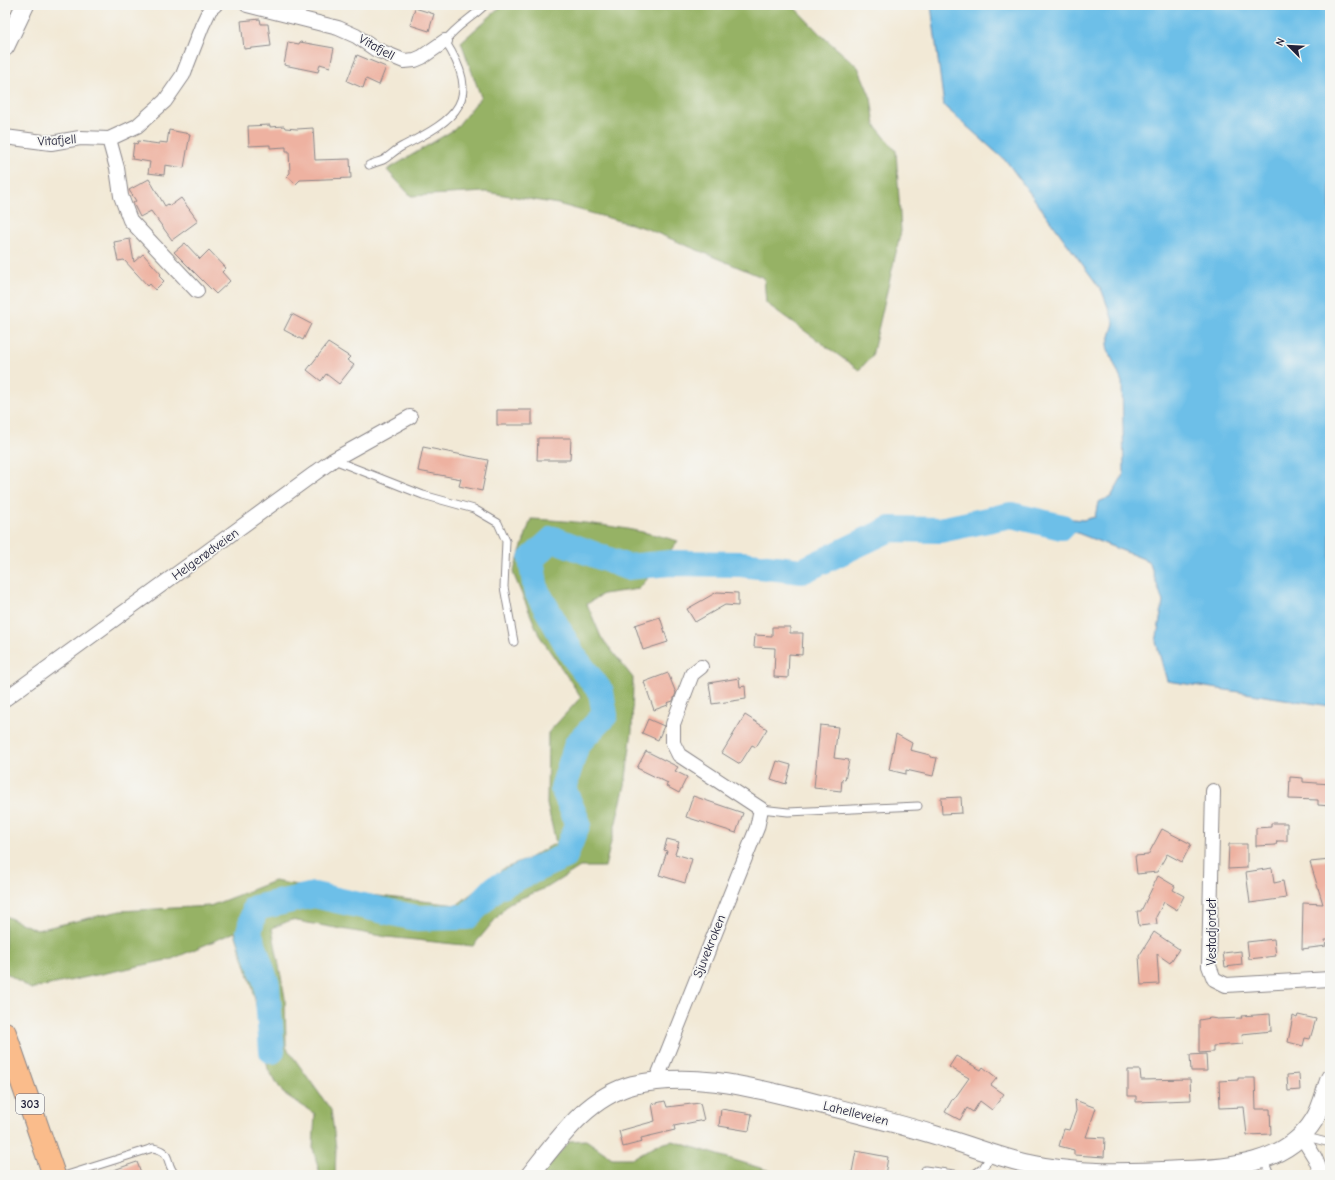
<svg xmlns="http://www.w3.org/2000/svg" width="1335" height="1180" viewBox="0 0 1335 1180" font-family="'Comic Neue',sans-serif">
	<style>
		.forest { fill: #96b265; stroke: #5c6a50 }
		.water { fill: #6dbfe8; stroke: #487092 }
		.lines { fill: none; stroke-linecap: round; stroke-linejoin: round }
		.river { stroke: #6dbfe8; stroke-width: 26 }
		.building { fill: #eeb2a1 }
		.service-casing { stroke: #8a8688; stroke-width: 9 }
		.minor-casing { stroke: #8a8688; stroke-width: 16 }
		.tertiary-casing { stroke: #8a8688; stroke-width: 20 }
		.primary-casing { stroke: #8a8688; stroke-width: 24 }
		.service { stroke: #fff; stroke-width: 7 }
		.minor { stroke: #fff; stroke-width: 14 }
		.tertiary { stroke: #fff; stroke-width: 18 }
		.primary { stroke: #fabc8b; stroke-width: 22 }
		.labels { text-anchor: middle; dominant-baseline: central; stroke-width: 3.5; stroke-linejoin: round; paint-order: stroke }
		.shield { fill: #f6f6f2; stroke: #626272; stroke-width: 1 }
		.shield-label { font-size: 12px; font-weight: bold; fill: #22223b }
		.street-label { font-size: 13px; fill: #22223b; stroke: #f6f6f2 }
	</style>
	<rect width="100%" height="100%" fill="#f6f6f2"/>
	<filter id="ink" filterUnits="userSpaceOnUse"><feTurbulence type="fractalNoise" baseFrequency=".025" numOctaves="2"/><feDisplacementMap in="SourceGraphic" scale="8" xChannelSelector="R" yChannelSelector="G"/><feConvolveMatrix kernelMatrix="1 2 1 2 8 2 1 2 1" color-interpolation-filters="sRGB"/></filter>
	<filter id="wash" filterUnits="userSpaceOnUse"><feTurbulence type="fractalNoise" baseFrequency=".012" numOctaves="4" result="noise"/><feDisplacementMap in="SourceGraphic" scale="16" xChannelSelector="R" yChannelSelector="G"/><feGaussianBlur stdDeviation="0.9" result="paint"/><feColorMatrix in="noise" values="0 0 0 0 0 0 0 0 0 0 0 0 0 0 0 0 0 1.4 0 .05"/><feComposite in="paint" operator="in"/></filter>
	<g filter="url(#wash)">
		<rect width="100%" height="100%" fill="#f2e9d6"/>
		<g class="forest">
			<path d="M 503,5 L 792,5 L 820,34 L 858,67 L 871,98 L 875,125 L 896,151 L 901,231 L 872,356 L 859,370 L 766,303 L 764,278 L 645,228 L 558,204 L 486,192 L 411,196 L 387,170 L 455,129 L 481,97 L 461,42 Z"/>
			<path d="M 531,519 C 580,521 631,527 678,541 L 639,589 L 603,594 L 587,604 L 601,637 L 633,678 L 632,731 L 625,785 L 605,867 L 580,867 L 548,887 L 509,903 L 473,946 L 387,937 L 291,920 L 272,928 L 285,998 L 286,1047 L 331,1110 L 336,1148 L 335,1175 L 320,1175 L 313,1148 L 315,1114 L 283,1093 L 268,1069 L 253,989 L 235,932 L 172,959 L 31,989 L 5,972 L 5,916 L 37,930 L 120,911 L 210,906 L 274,881 L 325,890 L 457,905 L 503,869 L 526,860 L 556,843 L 547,804 L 548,733 L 581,697 L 539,635 L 513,573 Z"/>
			<path d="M 586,1140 L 612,1158 L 633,1158 L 656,1145 L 673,1141 L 770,1171 L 777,1175 L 539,1175 L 570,1141 Z"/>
		</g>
		<path class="water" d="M 931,5 L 1330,5 L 1330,706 L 1167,681 L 1156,642 L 1163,602 L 1149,561 L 1062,527 L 1062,518 L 1083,520 L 1095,517 L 1098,502 L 1111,497 L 1124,473 L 1122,382 L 1107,347 L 1114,323 L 1102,291 L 1007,162 L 944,106 Z"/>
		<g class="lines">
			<path class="river" d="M 272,1051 L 267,985 L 249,932 L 255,908 L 314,895 L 416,918 L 467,917 L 495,888 L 565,856 L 578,823 L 563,788 L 577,744 L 605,715 L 601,692 L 574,657 L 536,590 L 531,559 L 553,539 L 627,567 L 670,563 L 741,564 L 802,571 L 890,529 L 940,530 L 1011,515 L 1062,527"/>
		</g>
		<g id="blocks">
			<g class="building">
				<path d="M 415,8 L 434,14 L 429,31 L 410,25 Z"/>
				<path d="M 260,19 L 261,24 L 268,24 L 271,46 L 244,49 L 241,21 Z"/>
				<path d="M 288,42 L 299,44 L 300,42 L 334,48 L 330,67 L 320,64 L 318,72 L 284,65 Z"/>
				<path d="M 357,55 L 386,67 L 379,85 L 366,79 L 363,88 L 347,81 Z"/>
				<path d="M 270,125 L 270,127 L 284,126 L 285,128 L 297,129 L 313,128 L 315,160 L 350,159 L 351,178 L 300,180 L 296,184 L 287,176 L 290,173 L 289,151 L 286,151 L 286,147 L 270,148 L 270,145 L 249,146 L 248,126 Z"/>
				<path d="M 169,130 L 190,134 L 184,168 L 165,165 L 164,175 L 148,173 L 150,162 L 132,159 L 134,143 L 137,144 L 138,141 L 159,144 L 159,142 L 167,143 Z"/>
				<path d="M 149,179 L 165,206 L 168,204 L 170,206 L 181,198 L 198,221 L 172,240 L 151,211 L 140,217 L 133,203 L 136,201 L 129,190 Z"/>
				<path d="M 130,239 L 134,262 L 143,254 L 161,274 L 159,276 L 164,281 L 155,290 L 150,284 L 148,286 L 124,260 L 118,261 L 114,242 Z"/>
				<path d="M 185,243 L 200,259 L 209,250 L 226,268 L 222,272 L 230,281 L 216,294 L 174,252 Z"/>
				<path d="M 292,314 L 311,324 L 303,340 L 284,330 Z"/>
				<path d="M 328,343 L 350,357 L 347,360 L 354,365 L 339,384 L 326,374 L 321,381 L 307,370 Z"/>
				<rect x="497" y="410" width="35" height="15"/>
				<path d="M 538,438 L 571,438 L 570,460 L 537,460 Z"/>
				<path d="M 423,447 L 488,460 L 482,491 L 459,486 L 461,479 L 418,471 Z"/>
				<path d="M 717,592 L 738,593 L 738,606 L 725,605 L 695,622 L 687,609 Z"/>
				<path d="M 660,617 L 668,642 L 643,650 L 635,625 Z"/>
				<path d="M 772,627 L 790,627 L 790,633 L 803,633 L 802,655 L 789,654 L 788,678 L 774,677 L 775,648 L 754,647 L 755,635 L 772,636 Z"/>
				<path d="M 668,673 L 676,693 L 673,701 L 667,703 L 668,705 L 654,710 L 644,682 Z"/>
				<path d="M 739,678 L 740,687 L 745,686 L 746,699 L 712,704 L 709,683 Z"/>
				<path d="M 745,715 L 767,729 L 756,747 L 752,745 L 740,764 L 722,753 Z"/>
				<path d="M 648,719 L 664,726 L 658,740 L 642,733 Z"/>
				<path d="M 820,725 L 838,727 L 834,758 L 849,760 L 845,780 L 842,779 L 841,791 L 814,788 Z"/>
				<path d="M 896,734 L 912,743 L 910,750 L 930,755 L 930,757 L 937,758 L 933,776 L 906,770 L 906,774 L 889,770 Z"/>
				<path d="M 646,751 L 678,767 L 675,771 L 687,777 L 679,793 L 666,786 L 668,783 L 637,768 Z"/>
				<path d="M 777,761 L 791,765 L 786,784 L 771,779 Z"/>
				<path d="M 1290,777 L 1303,778 L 1303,782 L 1330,784 L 1330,806 L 1318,805 L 1318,800 L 1289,799 Z"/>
				<path d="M 693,796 L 743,813 L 736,833 L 686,817 Z"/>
				<path d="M 961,797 L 962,813 L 942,814 L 941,798 Z"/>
				<path d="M 1271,823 L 1287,823 L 1287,841 L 1277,841 L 1276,845 L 1256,846 L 1256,828 L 1271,827 Z"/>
				<path d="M 1162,829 L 1191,844 L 1182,862 L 1167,854 L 1157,872 L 1137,874 L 1135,856 L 1148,855 Z"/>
				<path d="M 667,839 L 679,842 L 675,854 L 692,859 L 685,883 L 659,875 L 667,851 L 664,850 Z"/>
				<path d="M 1229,844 L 1247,844 L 1247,868 L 1228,869 Z"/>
				<path d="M 1330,860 L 1330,940 L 1325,940 L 1326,946 L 1302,949 L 1303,903 L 1323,904 L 1310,862 Z"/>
				<path d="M 1272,868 L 1274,883 L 1283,881 L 1286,898 L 1250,903 L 1246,872 Z"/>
				<path d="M 1158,876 L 1175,886 L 1173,890 L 1184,896 L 1177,910 L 1164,902 L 1156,917 L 1157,924 L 1139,926 L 1137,911 L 1141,911 Z"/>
				<path d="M 1154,932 L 1179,949 L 1170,963 L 1157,954 L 1159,984 L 1141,985 L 1139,956 Z"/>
				<path d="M 1274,939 L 1276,956 L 1249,959 L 1247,942 Z"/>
				<path d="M 1241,951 L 1242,965 L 1225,967 L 1223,953 Z"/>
				<path d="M 1270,1014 L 1271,1031 L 1242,1034 L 1243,1044 L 1213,1046 L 1213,1052 L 1199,1053 L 1199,1020 L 1211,1018 L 1217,1019 L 1242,1018 L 1241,1016 Z"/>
				<path d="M 1298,1015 L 1316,1019 L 1310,1039 L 1305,1038 L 1303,1046 L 1288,1042 L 1293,1016 L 1297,1018 Z"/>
				<path d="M 1206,1054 L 1207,1071 L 1191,1071 L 1190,1055 Z"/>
				<path d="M 956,1056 L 981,1070 L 983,1067 L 997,1078 L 991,1085 L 1004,1094 L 992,1110 L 980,1101 L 973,1112 L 967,1108 L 960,1120 L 945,1112 L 953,1098 L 954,1099 L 969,1078 L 949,1067 Z"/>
				<path d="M 1128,1070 L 1140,1070 L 1141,1080 L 1190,1079 L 1191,1100 L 1136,1102 L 1136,1096 L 1128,1096 Z"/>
				<path d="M 1299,1074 L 1300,1090 L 1288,1091 L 1287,1075 Z"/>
				<path d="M 1238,1078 L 1255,1078 L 1256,1109 L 1270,1109 L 1271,1134 L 1247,1135 L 1244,1107 L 1220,1108 L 1219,1081 L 1238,1080 Z"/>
				<path d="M 1075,1100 L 1096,1108 L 1086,1137 L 1105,1138 L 1104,1157 L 1074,1155 L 1074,1150 L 1059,1146 L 1064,1129 L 1069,1130 L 1076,1111 Z"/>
				<path d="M 665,1101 L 667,1107 L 700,1103 L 704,1120 L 674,1126 L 675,1130 L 641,1138 L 642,1142 L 623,1147 L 619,1131 L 655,1121 L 652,1104 Z"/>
				<path d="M 721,1109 L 752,1114 L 749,1131 L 719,1126 Z"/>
				<path d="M 856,1151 L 888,1157 L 885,1175 L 866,1171 L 865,1175 L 852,1172 Z"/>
				<path d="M 137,1162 L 142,1175 L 106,1175 L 105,1173 Z"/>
			</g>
		</g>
	</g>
	<g filter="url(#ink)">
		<use href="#blocks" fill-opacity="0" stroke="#8a8688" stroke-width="1"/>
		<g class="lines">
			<defs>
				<g id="service">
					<path d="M 288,16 L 295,5"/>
					<path d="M 369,165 C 373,163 378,162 383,160 C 390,156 396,149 403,146 C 457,119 483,100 445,41 C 456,26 472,18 485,5"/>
					<path d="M 334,460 L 423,495 L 474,509 L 498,523 L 506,541 L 504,587 L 514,642"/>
					<path d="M 761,809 L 788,812 L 918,806"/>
					<path d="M 1303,1136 L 1330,1143"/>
					<path d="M 1263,1158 L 1270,1175"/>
					<path d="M 925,1170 L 961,1175"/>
					<path d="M 67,1175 L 153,1148 C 174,1152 164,1164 176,1175"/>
					<path d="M 973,1175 L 983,1168 L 992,1154"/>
				</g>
				<g id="minor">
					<path d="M 247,5 L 338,28 L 356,36 L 375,49 L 404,61 L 415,60 L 422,57 L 445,41"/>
					<path d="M 5,137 L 51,143 L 80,138 L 109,139 L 137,126 L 165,101 L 183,75 L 202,26 L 210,9 L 215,5"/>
					<path d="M 109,139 L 117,168 L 121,196 L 130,220 L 197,291"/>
					<path d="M 5,699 L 333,460 L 410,417"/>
					<path d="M 1213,791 L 1209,966 L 1214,979 L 1226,985 L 1330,979"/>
					<path d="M 656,1081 L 757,828 L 761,809 L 679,755 L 673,743 L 673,724 L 692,674 L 701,667"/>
					<path d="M 1301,1135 L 1315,1158 L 1322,1175"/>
				</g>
				<g id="tertiary">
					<path d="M 5,47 L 25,5"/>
					<path d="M 530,1175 C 558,1140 587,1097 633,1085 C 688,1072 743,1085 796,1098 C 843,1110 889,1121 935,1135 C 965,1144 994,1156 1025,1163 C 1076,1175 1130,1173 1181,1170 C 1228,1169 1287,1164 1314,1120 C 1322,1108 1325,1091 1330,1078"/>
				</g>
				<path id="primary" d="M 5,1033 L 54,1175"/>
			</defs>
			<use href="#service" class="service-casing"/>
			<use href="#minor" class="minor-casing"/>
			<use href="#tertiary" class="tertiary-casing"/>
			<use href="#primary" class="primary-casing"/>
			<use href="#service" class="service"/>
			<use href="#minor" class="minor"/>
			<use href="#tertiary" class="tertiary"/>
			<use href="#primary" class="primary"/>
		</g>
	</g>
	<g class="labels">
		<rect class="shield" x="16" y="1094" width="28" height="20" rx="3"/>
		<g class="shield-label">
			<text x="30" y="1104">303</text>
		</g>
		<g class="street-label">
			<text transform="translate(377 47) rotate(29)">Vitafjell</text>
			<text transform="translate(57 140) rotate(-4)">Vitafjell</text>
			<text transform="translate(205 554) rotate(-36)">Helgerødveien</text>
			<text transform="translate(1211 932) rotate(-90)">Vestadjordet</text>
			<text transform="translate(709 946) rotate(-68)">Sjuvekroken</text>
			<text transform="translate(856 1113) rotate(14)">Lahelleveien</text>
		</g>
	</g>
	<rect width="1335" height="1180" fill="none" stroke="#f6f6f2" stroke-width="20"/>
	<g transform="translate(1289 46) rotate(294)" stroke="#f6f6f2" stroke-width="3" paint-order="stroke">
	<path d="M0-3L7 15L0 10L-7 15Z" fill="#22223b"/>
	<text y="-6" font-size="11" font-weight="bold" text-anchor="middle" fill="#22223b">N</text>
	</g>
</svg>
